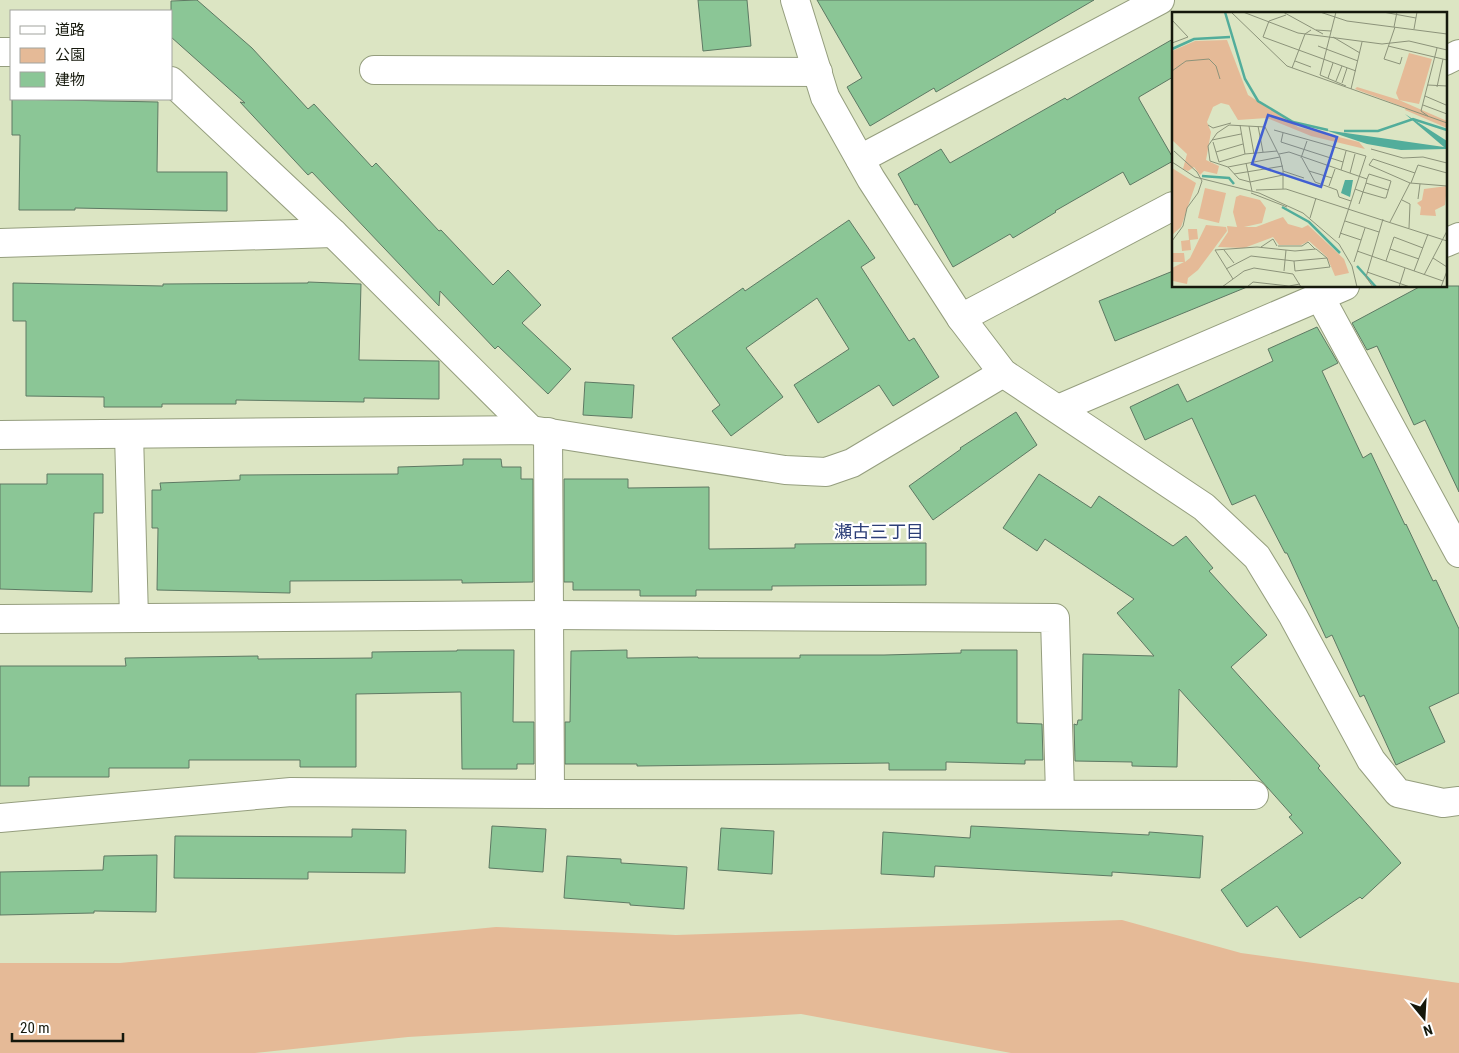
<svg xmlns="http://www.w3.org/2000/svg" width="1459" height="1053" viewBox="0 0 1459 1053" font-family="'Roboto Condensed','Noto Sans JP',sans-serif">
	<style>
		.green { fill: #e5ba97 }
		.building { fill: #8bc696; stroke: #5e7963 }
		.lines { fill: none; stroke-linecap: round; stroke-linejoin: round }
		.street-casing { stroke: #959e7e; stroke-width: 30 }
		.street { stroke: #fff; stroke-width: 28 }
		.labels { text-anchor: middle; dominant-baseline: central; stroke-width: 4.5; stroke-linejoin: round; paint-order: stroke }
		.neighbourhood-label { font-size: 18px; fill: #2d3f78; stroke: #fff }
		.inset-river { fill: none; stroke: #52ad9b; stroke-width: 2.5 }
		.inset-road { fill: none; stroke: #8c937a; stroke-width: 1 }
		.view { fill: #415fd2; fill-opacity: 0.15; stroke: #415fd2; stroke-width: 2.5 }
		.inset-edge { fill: none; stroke: #15180c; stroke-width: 2.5 }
	</style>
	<rect width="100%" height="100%" fill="#dce5c3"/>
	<path class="green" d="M 1122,920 L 1241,953 L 1459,983 L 1459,1053 L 1011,1053 L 801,1014 L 408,1037 L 255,1053 L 0,1053 L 0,963 L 120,963 L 496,927 L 676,935 Z"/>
	<g class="building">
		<path d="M 197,0 L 252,48 L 308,109 L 314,104 L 372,167 L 376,163 L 439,231 L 441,230 L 493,285 L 508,270 L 541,305 L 522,323 L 571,369 L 548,394 L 498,346 L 495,349 L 440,291 L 439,306 L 312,172 L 308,175 L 240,102 L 245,103 L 171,37 L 171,1 Z"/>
		<path d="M 698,0 L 747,0 L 751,46 L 703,51 Z"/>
		<path d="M 817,0 L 1094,0 L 936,92 L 934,88 L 870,126 L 847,87 L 862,78 Z"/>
		<path d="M 1173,39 L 1173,77 L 1139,97 L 1139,99 L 1173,158 L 1173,161 L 1130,185 L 1123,172 L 1055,211 L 1056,212 L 1013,238 L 1010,234 L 953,267 L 917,204 L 915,205 L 898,174 L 941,149 L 950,163 L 1065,98 L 1067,100 Z"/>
		<path d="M 12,99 L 158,102 L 157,172 L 227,172 L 227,211 L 75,208 L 75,210 L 19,210 L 20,135 L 12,135 Z"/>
		<path d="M 849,220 L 875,258 L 861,267 L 909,341 L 914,338 L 939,377 L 893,406 L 879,385 L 818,423 L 794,385 L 849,349 L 817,298 L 746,348 L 783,397 L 731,436 L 712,411 L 720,405 L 672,338 L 743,288 L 745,291 Z"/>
		<path d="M 1173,271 L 1173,286 L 1247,287 L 1115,341 L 1099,301 Z"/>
		<path d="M 308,282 L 361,284 L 359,360 L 439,361 L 439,399 L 364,398 L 364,402 L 236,400 L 236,404 L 162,404 L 162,407 L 104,407 L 104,397 L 26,396 L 26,321 L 13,321 L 13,283 L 163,286 L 163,284 L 308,283 Z"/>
		<path d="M 1421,286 L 1459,286 L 1459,492 L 1425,420 L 1414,425 L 1377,346 L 1367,350 L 1352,323 Z"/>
		<path d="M 1317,327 L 1338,363 L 1322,371 L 1363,458 L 1371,453 L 1405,525 L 1406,524 L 1433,581 L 1436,580 L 1459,629 L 1459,693 L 1429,707 L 1445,742 L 1396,765 L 1364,695 L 1360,697 L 1332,635 L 1326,638 L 1287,553 L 1285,553 L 1255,495 L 1232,505 L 1192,418 L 1145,440 L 1130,407 L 1178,384 L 1187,402 L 1273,361 L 1268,349 Z"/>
		<path d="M 585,382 L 634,385 L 632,418 L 583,415 Z"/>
		<path d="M 1016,412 L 1037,445 L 933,520 L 909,486 L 961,449 L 960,448 Z"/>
		<path d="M 463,459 L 501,459 L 502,467 L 521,467 L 521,479 L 533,479 L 533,582 L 462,583 L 462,580 L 290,581 L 290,593 L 157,590 L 158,528 L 152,528 L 152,490 L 161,490 L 160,483 L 240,480 L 240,475 L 398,474 L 398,467 L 463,465 Z"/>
		<path d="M 47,474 L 103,474 L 103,513 L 94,513 L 92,592 L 0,589 L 0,484 L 47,484 Z"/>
		<path d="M 1039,474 L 1091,508 L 1099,496 L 1173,546 L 1186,536 L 1213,568 L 1209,571 L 1267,635 L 1231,667 L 1320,766 L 1318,768 L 1401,863 L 1362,899 L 1360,897 L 1300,938 L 1277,906 L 1247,927 L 1221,890 L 1303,833 L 1289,817 L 1292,815 L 1267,787 L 1179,689 L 1177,767 L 1132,766 L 1132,762 L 1075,761 L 1074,724 L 1077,725 L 1078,720 L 1082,720 L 1083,654 L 1154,656 L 1117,613 L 1134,599 L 1045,539 L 1037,551 L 1003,528 Z"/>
		<path d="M 564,479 L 628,479 L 628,488 L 709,487 L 709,549 L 795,548 L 795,544 L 926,543 L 926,585 L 772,586 L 772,590 L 696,590 L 696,596 L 640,596 L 640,590 L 573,590 L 573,582 L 564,582 Z"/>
		<path d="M 457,650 L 514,650 L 513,722 L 534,722 L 534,764 L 517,764 L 517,769 L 462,769 L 461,692 L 356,694 L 356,767 L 300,767 L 300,760 L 189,760 L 189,768 L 109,768 L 109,777 L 29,777 L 29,786 L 0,786 L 0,666 L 126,666 L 125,658 L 258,656 L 258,659 L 372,658 L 372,652 L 457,651 Z"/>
		<path d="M 627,650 L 627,658 L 698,657 L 698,658 L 800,658 L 800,655 L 884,655 L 961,653 L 961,650 L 1017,650 L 1017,723 L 1042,724 L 1043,760 L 1025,760 L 1025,764 L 946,762 L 946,770 L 889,770 L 889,763 L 637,766 L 637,764 L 565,764 L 565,722 L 570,722 L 571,651 Z"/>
		<path d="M 492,826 L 546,829 L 543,872 L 489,868 Z"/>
		<path d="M 971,826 L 1149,835 L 1149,832 L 1203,836 L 1200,878 L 1112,872 L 1112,876 L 935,866 L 934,877 L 881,874 L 883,832 L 970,838 Z"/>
		<path d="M 721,828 L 774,831 L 772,874 L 718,870 Z"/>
		<path d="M 352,829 L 406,830 L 405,873 L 308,872 L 308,879 L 174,878 L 175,836 L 352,837 Z"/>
		<path d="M 157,855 L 156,912 L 94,911 L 94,913 L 0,915 L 0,872 L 103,870 L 104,856 Z"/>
		<path d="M 567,856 L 621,859 L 621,863 L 687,867 L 684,909 L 630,905 L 630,903 L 564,898 Z"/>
	</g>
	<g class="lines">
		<defs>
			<g id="street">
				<path d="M 795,0 L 825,97 L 871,179 L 961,318 L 1003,373 L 1204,507 L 1257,557 L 1293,616 L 1371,760 L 1398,793 L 1443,803 L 1459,801"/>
				<path d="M 0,52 L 11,52"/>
				<path d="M 1445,61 L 1459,54"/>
				<path d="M 374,70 L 818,72"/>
				<path d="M 171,81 L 333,233 L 531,430"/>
				<path d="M 860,159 L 1160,0"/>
				<path d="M 0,243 L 333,233"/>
				<path d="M 1445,243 L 1459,237"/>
				<path d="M 1320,297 L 1459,553"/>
				<path d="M 961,318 L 1173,206"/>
				<path d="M 1058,409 L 1345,286"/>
				<path d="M 548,432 L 550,794"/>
				<path d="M 129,434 L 134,618"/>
				<path d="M 0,435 L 531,430 L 785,470 L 826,472 L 852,463 L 1003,373"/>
				<path d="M 0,619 L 549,615 L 1055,618 L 1060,794"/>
				<path d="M 0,818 L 291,792 L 550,794 L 1254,795"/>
			</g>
		</defs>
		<use href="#street" class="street-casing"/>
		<use href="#street" class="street"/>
	</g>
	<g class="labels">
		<g class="neighbourhood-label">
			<text x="879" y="531">瀬古三丁目</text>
		</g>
	</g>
	<g transform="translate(1172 12)">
		<rect width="275" height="275" fill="#dce5c3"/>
		<path d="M 55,28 L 76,83 L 126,115 L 187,130 L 193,137 L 139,124 L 95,106 L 66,108 L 57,93 L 49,91 L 41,95 L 35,110 L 39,120 L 34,148 L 47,154 L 45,162 L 32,159 L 28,163 L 22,155 L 16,159 L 11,157 L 15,142 L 0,128 L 0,39 L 23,29 ZM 237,41 L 260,47 L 247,92 L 227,88 L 275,109 L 275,116 L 233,98 L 234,96 L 183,77 L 185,75 L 227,88 L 224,81 ZM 0,156 L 24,171 L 9,215 L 0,223 ZM 275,174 L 273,193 L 263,198 L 264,204 L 248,203 L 249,195 L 245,191 L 250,188 L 252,177 ZM 33,176 L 54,181 L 47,211 L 26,206 ZM 68,183 L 88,188 L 94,196 L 90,211 L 72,215 L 84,215 L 111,205 L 116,212 L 130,216 L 136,213 L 172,247 L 177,261 L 163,264 L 155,245 L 137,229 L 129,233 L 107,233 L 101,225 L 72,236 L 46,235 L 56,220 L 55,214 L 65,215 L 61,200 L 64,185 ZM 34,213 L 54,215 L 55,219 L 26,258 L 16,266 L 15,272 L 1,269 L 0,256 L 12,250 L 0,250 L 0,241 L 12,241 L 13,250 L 18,246 ZM 16,217 L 25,217 L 26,227 L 18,228 L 19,238 L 10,239 L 9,229 L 17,228 Z" fill="#e5ba97"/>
		<path d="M 233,102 L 275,129 L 275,137 L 229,138 L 195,132 L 153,118 L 272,135 ZM 173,168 L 181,168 L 178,185 L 169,181 Z" fill="#52ad9b"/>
		<path class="inset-river" d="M 53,0 L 73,67 L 86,89 L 121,110 L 156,118M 0,37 L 22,27 L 58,25M 172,119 L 206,119 L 241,107 L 275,118M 30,164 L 57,166 L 62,172M 110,195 L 137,210 L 168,241M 185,254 L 204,275"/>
		<path class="inset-road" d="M 59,0 L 115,54 L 275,111M 71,0 L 126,21 L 210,32 L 237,29 L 275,38M 111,0 L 151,22M 148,0 L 175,9 L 275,22M 164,0 L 148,63 L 174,74M 211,0 L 244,6M 114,3 L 97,9 L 91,25 L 184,59M 0,8 L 16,25 L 0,31M 222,15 L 225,0M 223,15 L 212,47 L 228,52 L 230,45M 242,17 L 245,0M 144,18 L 159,19M 161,25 L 188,41M 146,34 L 186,49M 216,34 L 275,48M 123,49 L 139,55M 120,56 L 133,22 L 139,18M 0,59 L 14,49 L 37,47 L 44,54 L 48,67M 156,66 L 161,51M 164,69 L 170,54M 170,71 L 175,56M 256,73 L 275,74M 265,75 L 271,47M 179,77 L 190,30M 253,84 L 274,93M 251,93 L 275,102M 256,104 L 249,99 L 265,36M 36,113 L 41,116 L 59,111M 68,113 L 73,142M 77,114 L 82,142M 86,114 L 91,140M 102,118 L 194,144 L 167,226M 111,121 L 109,130 L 171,150M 40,128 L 69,122M 41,130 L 47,150M 199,137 L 231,146 L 251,145 L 275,151M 44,140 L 71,132M 107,142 L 117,140 L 195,167M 129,146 L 135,129M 130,146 L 143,170 L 165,178 L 167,185 L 179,189M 0,150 L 23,165 L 87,181 L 131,201 L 167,232 L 180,254 L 185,275M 47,150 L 73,142 L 105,139M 74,151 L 80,179M 56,155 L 108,145M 169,158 L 174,139M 111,159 L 132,166M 137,159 L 160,166M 178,161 L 183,142M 243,161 L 201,147 L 197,153 L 238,171 L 275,174M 62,162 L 111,154M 194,171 L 216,178M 239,171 L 246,153 L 275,161M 157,174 L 163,157M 111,177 L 111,158 L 108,145 L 93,115 L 57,113 L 45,121 L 36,134 L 38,149 L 56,155 L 67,167 L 78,170 L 111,163M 183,177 L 191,180 L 212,186 L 214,186 L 219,169 L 197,162 L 195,167 L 194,171 L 187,192M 84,178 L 114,177 L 275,229M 79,181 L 115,195M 246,187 L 248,172M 230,188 L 238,192 L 237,216M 138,206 L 144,186M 173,209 L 207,220M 218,210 L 238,171M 168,221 L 189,228M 0,229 L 11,214 L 15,196 L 26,181 L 30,169 L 25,160 L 2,139M 106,234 L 130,234 L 136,230 L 143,237M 89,235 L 101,227 L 105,234M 218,237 L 247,247M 52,238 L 62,251M 185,239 L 271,269M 261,246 L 275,255M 214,249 L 222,225 L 251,236M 182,250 L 193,216M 54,257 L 79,244 L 122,249 L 155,246M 112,259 L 114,238M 242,259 L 256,222M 195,260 L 238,275M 252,263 L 275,219M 61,267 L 43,238 L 85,235 L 123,239 L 144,237 L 155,246 L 158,255 L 123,259 L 122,249M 50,275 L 72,259 L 82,256 L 121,262 L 129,275M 75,275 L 81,270 L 117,274 L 128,272M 201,275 L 194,265 L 211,207M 227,275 L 233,256M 269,275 L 275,259"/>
		<path class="view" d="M 96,103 L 165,125 L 149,175 L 80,152 Z"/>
		<rect width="275" height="275" class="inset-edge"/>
	</g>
	<rect x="10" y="10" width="162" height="90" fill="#ffffff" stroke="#a1a39e"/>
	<rect x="20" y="26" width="25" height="8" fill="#ffffff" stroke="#a1a39e"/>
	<text x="55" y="35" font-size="15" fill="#15180c">道路</text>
	<rect x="20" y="48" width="25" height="15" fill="#e5ba97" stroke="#a1a39e"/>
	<text x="55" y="60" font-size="15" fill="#15180c">公園</text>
	<rect x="20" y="72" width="25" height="15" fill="#8bc696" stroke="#a1a39e"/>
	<text x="55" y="85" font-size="15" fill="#15180c">建物</text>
	<g transform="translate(1424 1018) rotate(162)" stroke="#ffffff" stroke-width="4" paint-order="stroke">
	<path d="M0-4L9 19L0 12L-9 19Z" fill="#15180c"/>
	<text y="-8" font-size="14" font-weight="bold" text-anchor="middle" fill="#15180c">N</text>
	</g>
	<path d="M12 1033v8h111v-8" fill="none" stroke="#15180c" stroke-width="2.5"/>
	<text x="20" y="1033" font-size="15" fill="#15180c" stroke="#ffffff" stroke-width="4" paint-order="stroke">20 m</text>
</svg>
